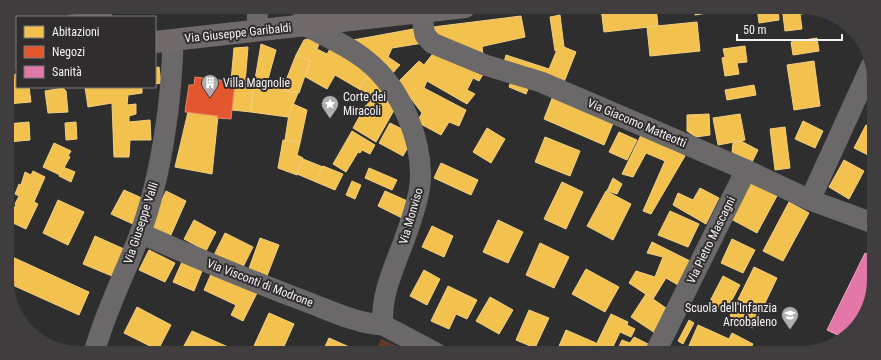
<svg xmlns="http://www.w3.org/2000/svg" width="881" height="360" viewBox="0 0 881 360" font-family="'Roboto Condensed',sans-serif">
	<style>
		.green { fill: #65382c }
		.homes { fill: #f2c14e; stroke: #f3d080 }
		.shops { fill: #e4572e; stroke: #e98669 }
		.health { fill: #e377a8; stroke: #e89cbe }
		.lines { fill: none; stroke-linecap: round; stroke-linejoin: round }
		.minor { stroke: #6a6869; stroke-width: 21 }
		.major { stroke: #6f696a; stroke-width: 22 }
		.labels { text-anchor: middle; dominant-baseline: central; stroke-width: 4; stroke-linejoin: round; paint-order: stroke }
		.street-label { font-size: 12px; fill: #f4f2f3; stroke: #302d2f }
		.poi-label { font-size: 12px; fill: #f4f2f3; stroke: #302d2f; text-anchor: start }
	</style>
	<rect width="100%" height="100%" fill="#2f2e2f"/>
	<path class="green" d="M 381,339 L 412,353 L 375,353 Z"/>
	<g class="homes">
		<path d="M 656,7 L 658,26 L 604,32 L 601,8 Z"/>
		<path d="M 694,7 L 712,7 L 713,12 L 695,15 Z"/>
		<path d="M 757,7 L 778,7 L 779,20 L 759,23 Z"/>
		<path d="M 782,7 L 811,9 L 811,13 L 800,14 L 802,29 L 785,31 Z"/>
		<path d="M 560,15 L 564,47 L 576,52 L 562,87 L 503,66 L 506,55 L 549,69 L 557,50 L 555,51 L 550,17 Z"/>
		<path d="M 521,16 L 525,37 L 484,46 L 482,47 L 483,55 L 436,41 L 433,27 Z"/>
		<path d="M 697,22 L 700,51 L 650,56 L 647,27 Z"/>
		<path d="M 419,28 L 423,43 L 392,48 L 388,57 L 400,65 L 391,75 L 353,40 Z"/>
		<path d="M 317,37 L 321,39 L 317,49 L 327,54 L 333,44 L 370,72 L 359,89 L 335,75 L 327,89 L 304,76 L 310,61 L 296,55 L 304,40 Z"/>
		<path d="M 817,38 L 819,51 L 793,55 L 791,42 Z"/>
		<path d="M 261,44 L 276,50 L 267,83 L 255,80 Z"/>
		<path d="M 745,46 L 747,62 L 737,63 L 739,74 L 725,76 L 722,58 L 725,57 L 723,49 Z"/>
		<path d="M 248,47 L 245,83 L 231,81 L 234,48 Z"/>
		<path d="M 435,51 L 485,71 L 479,81 L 473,78 L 467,90 L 475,94 L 467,104 L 427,81 L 424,88 L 466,110 L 459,126 L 449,122 L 441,135 L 417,122 L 422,113 L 398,82 L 419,61 L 424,65 Z"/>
		<path d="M 296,55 L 310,61 L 299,93 L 285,91 L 283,88 Z"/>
		<path d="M 814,61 L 820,106 L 794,110 L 787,65 Z"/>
		<path d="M 159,67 L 161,83 L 155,84 L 155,68 Z"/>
		<path d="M 370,72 L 385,87 L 373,96 L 359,89 Z"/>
		<path d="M 17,74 L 17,87 L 29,87 L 31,102 L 7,104 L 7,75 Z"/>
		<path d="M 511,81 L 528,89 L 526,94 L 509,87 Z"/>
		<path d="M 235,82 L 254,84 L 251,112 L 232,110 Z"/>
		<path d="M 254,84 L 283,88 L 285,91 L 298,93 L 288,117 L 251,112 Z"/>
		<path d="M 754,85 L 756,95 L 727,100 L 725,90 Z"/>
		<path d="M 85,87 L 142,87 L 142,93 L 128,95 L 127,105 L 136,104 L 136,114 L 129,116 L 129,122 L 150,120 L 151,140 L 130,140 L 129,157 L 114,157 L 112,103 L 88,107 Z"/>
		<path d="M 385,87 L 388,98 L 379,112 L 367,105 L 373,96 Z"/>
		<path d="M 63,88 L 66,91 L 68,112 L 48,113 L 45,91 Z"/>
		<path d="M 553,96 L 614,121 L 604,145 L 544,119 Z"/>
		<path d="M 388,98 L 397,105 L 376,142 L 353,128 L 366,105 L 379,112 Z"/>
		<path d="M 293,104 L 307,110 L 300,143 L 285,140 L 289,114 Z"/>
		<path d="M 188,112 L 218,116 L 212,174 L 175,167 Z"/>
		<path d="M 709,114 L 710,135 L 696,137 L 687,131 L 687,115 Z"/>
		<path d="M 740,114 L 745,140 L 718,145 L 713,118 Z"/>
		<path d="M 803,121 L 823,131 L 815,148 L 795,139 Z"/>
		<path d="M 29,122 L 30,140 L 8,142 L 7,124 Z"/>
		<path d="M 76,122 L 77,139 L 66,140 L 65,123 Z"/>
		<path d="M 390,123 L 402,129 L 408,147 L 403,156 L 379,143 Z"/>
		<path d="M 866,125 L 872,127 L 872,157 L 854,148 Z"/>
		<path d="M 785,127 L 790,168 L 775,170 L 770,129 Z"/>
		<path d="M 487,128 L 505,139 L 491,163 L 473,152 Z"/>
		<path d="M 352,131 L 375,145 L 370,154 L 362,150 L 360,153 L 358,152 L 346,172 L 333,164 Z"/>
		<path d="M 619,132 L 637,140 L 627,160 L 609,152 Z"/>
		<path d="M 642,133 L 685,156 L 651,214 L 643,211 L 665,161 L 646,153 L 633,177 L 622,174 Z"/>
		<path d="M 545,137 L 580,151 L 570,176 L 535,162 Z"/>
		<path d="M 283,140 L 300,143 L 297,155 L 303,158 L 297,175 L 278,168 Z"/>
		<path d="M 741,141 L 758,150 L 752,162 L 732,152 L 733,143 Z"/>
		<path d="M 54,143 L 71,151 L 68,156 L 70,157 L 60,175 L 43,167 Z"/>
		<path d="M 303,159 L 323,167 L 316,182 L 297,174 Z"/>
		<path d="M 844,160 L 864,171 L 849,199 L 829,187 Z"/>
		<path d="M 441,163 L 478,180 L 471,195 L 434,178 Z"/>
		<path d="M 323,166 L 343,174 L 335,190 L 316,182 Z"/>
		<path d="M 63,167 L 75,172 L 71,182 L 59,176 Z"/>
		<path d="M 369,168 L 397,180 L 392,190 L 365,178 Z"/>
		<path d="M 33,171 L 45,177 L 34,202 L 38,204 L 26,229 L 13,223 L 14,219 L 8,217 L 16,205 L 15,204 L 19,196 L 15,194 L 19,184 L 21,185 L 25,172 L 31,175 Z"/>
		<path d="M 613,178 L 622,184 L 617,194 L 607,191 Z"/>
		<path d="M 751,180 L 778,194 L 757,233 L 731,219 Z"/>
		<path d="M 352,181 L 361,185 L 355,199 L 346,195 Z"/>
		<path d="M 562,182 L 583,192 L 566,229 L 544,219 Z"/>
		<path d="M 700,188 L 719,198 L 706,224 L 673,205 L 678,193 L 693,200 Z"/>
		<path d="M 124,190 L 144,199 L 133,224 L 111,214 Z"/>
		<path d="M 166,191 L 186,201 L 170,237 L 149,228 Z"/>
		<path d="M 385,191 L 414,204 L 406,220 L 378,206 Z"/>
		<path d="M 606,191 L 631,204 L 613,240 L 587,226 Z"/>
		<path d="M 58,200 L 84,212 L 68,245 L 43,233 Z"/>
		<path d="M 789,202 L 809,213 L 783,261 L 763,251 Z"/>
		<path d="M 670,211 L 699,224 L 688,247 L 658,235 Z"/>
		<path d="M 194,220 L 216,232 L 206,251 L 184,239 Z"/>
		<path d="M 498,220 L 523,232 L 508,263 L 483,252 Z"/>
		<path d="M 432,226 L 453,236 L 444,257 L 422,247 Z"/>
		<path d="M 225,233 L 253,247 L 242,269 L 214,255 Z"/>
		<path d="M 95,236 L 124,249 L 112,276 L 83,264 Z"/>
		<path d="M 260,238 L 279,245 L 265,281 L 247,274 Z"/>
		<path d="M 732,239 L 755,250 L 743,273 L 721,263 Z"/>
		<path d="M 652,242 L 690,261 L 678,285 L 666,278 L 653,299 L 629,283 L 636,271 L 655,277 L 663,257 L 647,253 Z"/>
		<path d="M 540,243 L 569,257 L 554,288 L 526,275 Z"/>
		<path d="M 149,250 L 175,263 L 165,282 L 139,270 Z"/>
		<path d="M 8,255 L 89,292 L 79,315 L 8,283 Z"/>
		<path d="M 182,262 L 202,271 L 194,291 L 173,282 Z"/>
		<path d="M 754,267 L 777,278 L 753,328 L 730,316 Z"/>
		<path d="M 586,269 L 619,287 L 605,312 L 572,294 Z"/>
		<path d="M 424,270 L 440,279 L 427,305 L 410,296 Z"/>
		<path d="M 212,272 L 257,293 L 243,321 L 231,315 L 236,305 L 204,290 Z"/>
		<path d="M 723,276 L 740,285 L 726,311 L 709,303 Z"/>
		<path d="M 448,286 L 477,300 L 467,319 L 456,314 L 449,329 L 431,321 Z"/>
		<path d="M 646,294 L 673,313 L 658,335 L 631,317 Z"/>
		<path d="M 490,297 L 513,310 L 499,334 L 476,321 Z"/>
		<path d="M 137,307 L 171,325 L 158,350 L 124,333 Z"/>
		<path d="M 529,310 L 549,318 L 535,348 L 516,340 Z"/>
		<path d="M 269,313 L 294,324 L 281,353 L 264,353 L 253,348 Z"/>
		<path d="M 611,314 L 628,322 L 627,325 L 635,329 L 631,337 L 620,332 L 610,353 L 608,353 L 595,347 Z"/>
		<path d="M 689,320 L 694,323 L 683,344 L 678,341 Z"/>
		<path d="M 698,325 L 729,339 L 732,333 L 753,344 L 748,353 L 698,353 L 688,348 Z"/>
		<path d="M 566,330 L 596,343 L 591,353 L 556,353 Z"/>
		<path d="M 192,331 L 237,351 L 236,353 L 180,353 Z"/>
		<path d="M 634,337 L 652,346 L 649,353 L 616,353 L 622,340 L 630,343 Z"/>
		<path d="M 329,338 L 356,350 L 355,353 L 322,353 Z"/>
	</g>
	<path class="shops" d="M 195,77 L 235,82 L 231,119 L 217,118 L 218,116 L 185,112 L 189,85 L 194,85 Z"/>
	<path class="health" d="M 865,253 L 870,255 L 868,307 L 844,338 L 827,330 Z"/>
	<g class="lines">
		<g class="minor">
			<path d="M 257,7 L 258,30"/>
			<path d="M 76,9 L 102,17"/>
			<path d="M 421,12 L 425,35 L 432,43 L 485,65 L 541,82 L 746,170 L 810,200 L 870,222"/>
			<path d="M 304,25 C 325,36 349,46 367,61 C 401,88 424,142 420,185 C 418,202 412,218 406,235 C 396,264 380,294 383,325 L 436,353"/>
			<path d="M 299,26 L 310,7"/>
			<path d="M 810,200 L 871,66"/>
			<path d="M 140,233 C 196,258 251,281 307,302 C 331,311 358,324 383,325"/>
			<path d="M 94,353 C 105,312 125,274 140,234 C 161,178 172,100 173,40"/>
			<path d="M 655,353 L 746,170"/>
		</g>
		<g class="major">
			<path d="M 155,42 L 465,7"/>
			<path d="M 12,57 L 17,56"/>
		</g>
	</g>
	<defs>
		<symbol id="building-pin" viewBox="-11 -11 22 30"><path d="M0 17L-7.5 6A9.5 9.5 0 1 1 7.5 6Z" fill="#afadae" stroke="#302d2f"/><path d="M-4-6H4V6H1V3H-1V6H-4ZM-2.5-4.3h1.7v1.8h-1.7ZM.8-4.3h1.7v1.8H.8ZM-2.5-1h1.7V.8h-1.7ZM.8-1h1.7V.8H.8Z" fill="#fff"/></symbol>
		<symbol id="sight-pin" viewBox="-11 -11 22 30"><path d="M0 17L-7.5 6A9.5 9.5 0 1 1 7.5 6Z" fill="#afadae" stroke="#302d2f"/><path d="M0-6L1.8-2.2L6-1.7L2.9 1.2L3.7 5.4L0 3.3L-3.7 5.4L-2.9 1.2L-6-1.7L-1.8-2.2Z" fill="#fff"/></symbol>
		<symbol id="school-pin" viewBox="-11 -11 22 30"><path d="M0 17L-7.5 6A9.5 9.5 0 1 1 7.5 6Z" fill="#afadae" stroke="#302d2f"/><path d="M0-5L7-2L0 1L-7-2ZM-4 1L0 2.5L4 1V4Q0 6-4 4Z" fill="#fff"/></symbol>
	</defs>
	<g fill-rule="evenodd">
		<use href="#building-pin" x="200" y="73" width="20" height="27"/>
		<use href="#sight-pin" x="320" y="94" width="20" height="27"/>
		<use href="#school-pin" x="780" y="305" width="20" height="27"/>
	</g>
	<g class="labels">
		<g class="street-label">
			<text transform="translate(238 33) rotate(-6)">Via Giuseppe Garibaldi</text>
			<text transform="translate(637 123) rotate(23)">Via Giacomo Matteotti</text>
			<text transform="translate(411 216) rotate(-74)">Via Monviso</text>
			<text transform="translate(141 223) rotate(-72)">Via Giuseppe Valli</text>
			<text transform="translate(711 240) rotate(-64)">Via Pietro Mascagni</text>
			<text transform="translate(260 283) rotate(21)">Via Visconti di Modrone</text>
		</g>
		<g class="poi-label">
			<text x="223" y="83">Villa Magnolie</text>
			<text x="343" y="97">Corte dei<tspan x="343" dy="14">Miracoli</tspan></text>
			<text x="777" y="308" text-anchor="end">Scuola dell'Infanzia<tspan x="777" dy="14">Arcobaleno</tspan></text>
		</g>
	</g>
	<path d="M0 0H881V360H0ZM80 14H801A66 66 0 0 1 867 80V280A66 66 0 0 1 801 346H80A66 66 0 0 1 14 280V80A66 66 0 0 1 80 14Z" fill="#403d3f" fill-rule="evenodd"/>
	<rect x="16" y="16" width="140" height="72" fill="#302d2f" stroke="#7e7c7d"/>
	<rect x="24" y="26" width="20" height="12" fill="#f2c14e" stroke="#7e7c7d"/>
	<text x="52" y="36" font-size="12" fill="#f4f2f3">Abitazioni</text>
	<rect x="24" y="46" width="20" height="12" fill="#e4572e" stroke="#7e7c7d"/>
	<text x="52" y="56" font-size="12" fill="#f4f2f3">Negozi</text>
	<rect x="24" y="66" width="20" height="12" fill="#e377a8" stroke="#7e7c7d"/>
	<text x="52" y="76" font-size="12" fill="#f4f2f3">Sanità</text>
	<path d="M737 34v6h105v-6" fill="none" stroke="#f4f2f3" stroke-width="2"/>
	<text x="743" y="34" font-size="12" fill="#f4f2f3" stroke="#302d2f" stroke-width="3" paint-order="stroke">50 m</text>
</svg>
